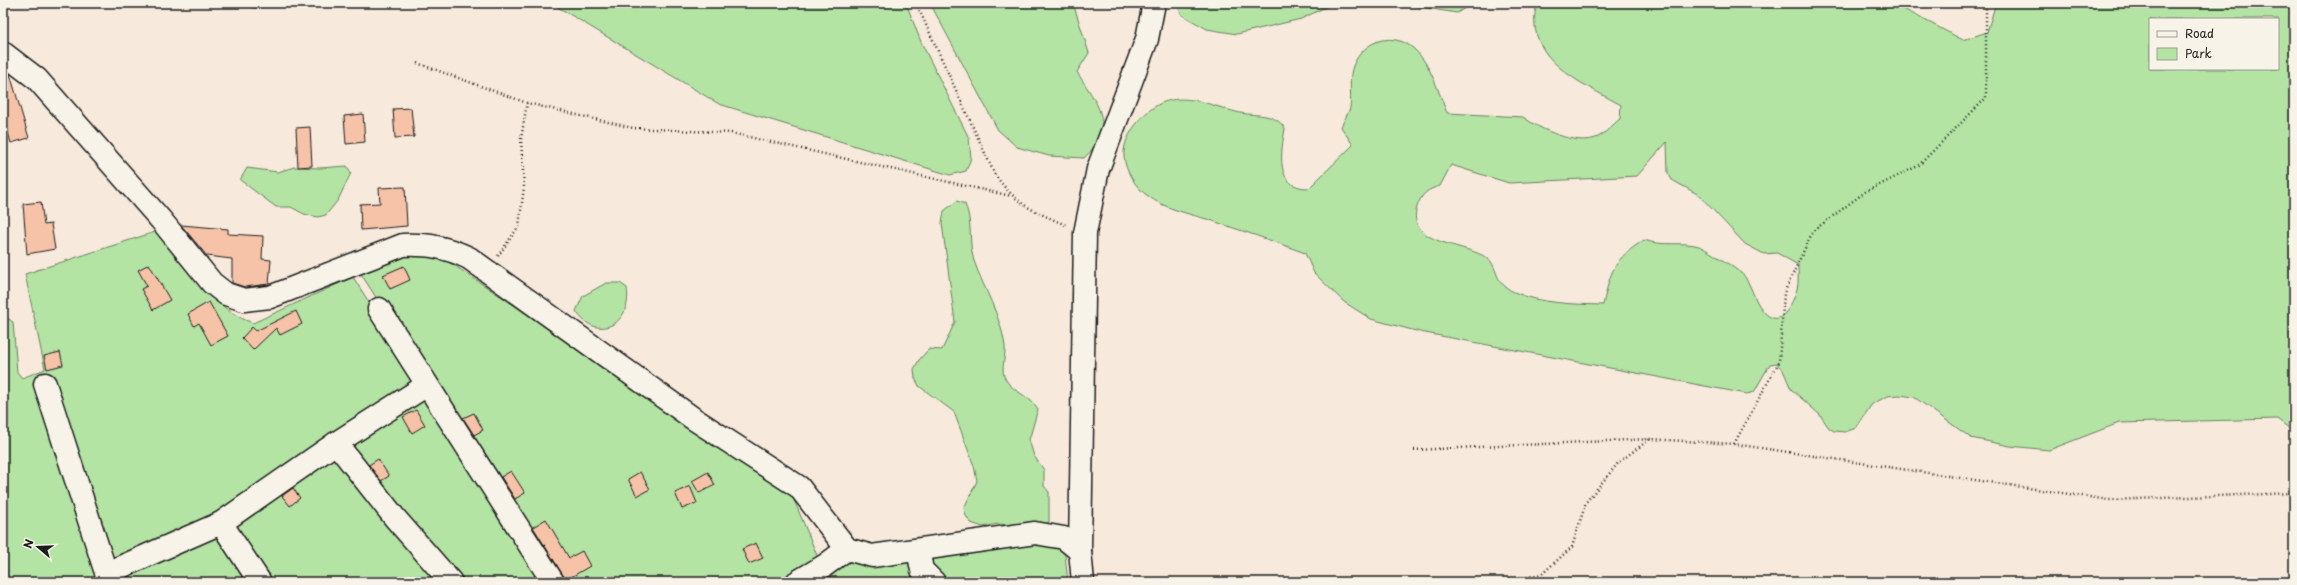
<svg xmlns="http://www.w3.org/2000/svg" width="2297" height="585" viewBox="0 0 2297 585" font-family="'Playpen Sans',sans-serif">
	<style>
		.green { fill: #b3e4a4; stroke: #688060; fill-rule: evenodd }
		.building { fill: #f7c3a8; stroke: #1c1c1c }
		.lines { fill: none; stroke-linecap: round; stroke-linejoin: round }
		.minor-casing { stroke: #1c1c1c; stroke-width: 25 }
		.path { stroke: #1c1c1c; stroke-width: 2.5; stroke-dasharray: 1 3; stroke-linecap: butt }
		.minor { stroke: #f7f3e8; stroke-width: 22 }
	</style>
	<rect width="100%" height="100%" fill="#f7e9db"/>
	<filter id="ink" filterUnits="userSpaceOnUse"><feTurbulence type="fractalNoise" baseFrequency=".025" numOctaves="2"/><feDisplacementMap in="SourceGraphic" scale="8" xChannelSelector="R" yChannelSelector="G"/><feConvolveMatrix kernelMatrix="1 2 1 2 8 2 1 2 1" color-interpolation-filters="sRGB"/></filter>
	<g filter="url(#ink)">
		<g class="green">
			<path d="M 243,3 L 272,3 C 261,9 253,11 243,3 Z"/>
			<path d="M 551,3 L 906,3 L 921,42 L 969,138 L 971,158 L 966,171 L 950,175 L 719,104 Z"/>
			<path d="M 930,3 L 1073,3 L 1089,53 L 1077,72 C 1097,104 1118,126 1084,158 L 1049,156 L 1017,147 L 998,130 Z"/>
			<path d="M 1176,3 L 1334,3 L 1301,19 L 1237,34 L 1207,29 L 1182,15 Z"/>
			<path d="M 1395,3 L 1473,3 L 1457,13 Z"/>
			<path d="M 1537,3 L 1892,3 L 1963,40 L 1987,32 L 1996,3 L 2294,3 L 2294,432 L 2277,419 L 2119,423 L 2049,450 L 2010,446 L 1971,438 L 1914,397 L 1899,395 L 1888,396 L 1872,404 L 1856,428 L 1845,432 L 1834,431 L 1829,428 L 1820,415 L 1791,389 L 1783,370 L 1776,363 L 1770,364 L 1754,392 L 1747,394 L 1420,332 L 1371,319 L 1344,302 L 1314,273 L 1305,253 C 1274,241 1242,231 1210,220 C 1190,214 1165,209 1148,196 C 1136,188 1125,171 1124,156 C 1123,144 1130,132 1137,123 C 1168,85 1197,101 1236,112 C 1254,117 1275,111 1285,129 C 1281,151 1274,189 1309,188 L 1353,145 L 1341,127 C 1343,122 1349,112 1350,108 C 1352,94 1348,79 1353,66 C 1358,53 1369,43 1382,40 C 1423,33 1435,84 1447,113 L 1523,117 C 1539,129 1578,147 1598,137 C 1606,133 1613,124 1620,119 L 1621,105 C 1582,83 1522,59 1537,3 ZM 2150,19 L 2278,19 L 2278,69 L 2150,69 ZM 1667,142 L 1668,173 L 1672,180 L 1699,195 L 1745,244 L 1764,254 L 1777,253 L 1798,265 C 1798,273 1799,282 1797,289 C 1793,302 1782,329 1766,314 C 1755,304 1753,289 1745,277 C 1741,271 1706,249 1699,246 C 1682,241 1663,247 1644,240 C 1613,260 1611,270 1603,305 C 1573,304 1542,304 1514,292 C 1492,282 1499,266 1487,258 C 1466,243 1405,245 1417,207 C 1421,194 1428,189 1440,186 L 1451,165 L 1509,183 L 1637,176 Z"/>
			<path d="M 347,166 L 351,173 L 338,200 L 326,215 L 318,217 L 304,214 L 291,207 L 276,207 L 240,180 L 247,168 L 278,172 L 294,167 L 320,168 Z"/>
			<path d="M 957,201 L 965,204 C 973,222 968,242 974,261 C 984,289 1001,316 1005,346 C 1006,357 1001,366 1004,376 C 1009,391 1030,395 1038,409 L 1029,440 L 1034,456 L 1044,470 L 1044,486 L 1049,492 L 1049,522 L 1043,527 L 998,524 L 983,527 L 971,523 L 966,516 L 964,508 L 977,481 L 974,466 L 954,412 L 919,386 L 915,378 L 914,369 L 919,360 L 929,349 L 942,350 L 955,322 L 942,223 L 944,211 Z"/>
			<path d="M 161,230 C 187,264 211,309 253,323 L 353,277 L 547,582 L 3,582 L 3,315 L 13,322 L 17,372 L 22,378 L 45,369 L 25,274 Z"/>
			<path d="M 428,248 L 789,488 L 819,560 L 781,582 L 559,582 L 361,274 Z"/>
			<path d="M 606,283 L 620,283 L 627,288 C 633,326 595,342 576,311 L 583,296 Z"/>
			<path d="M 1036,541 L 1064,546 L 1068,582 L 814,582 L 852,560 Z"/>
		</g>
		<g class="building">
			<path d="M 3,69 L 10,74 L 29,138 L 11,143 L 3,115 Z"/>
			<path d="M 411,108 L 414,137 L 395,138 L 393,109 Z"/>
			<path d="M 363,114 L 365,142 L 346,144 L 344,116 Z"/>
			<path d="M 310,127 L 312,166 L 298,167 L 296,128 Z"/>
			<path d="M 405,187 L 407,226 L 361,230 L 360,204 L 380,203 L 379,188 Z"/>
			<path d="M 41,202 L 44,225 L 51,224 L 55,249 L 27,254 L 23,204 Z"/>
			<path d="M 181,225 L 228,229 L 228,234 L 263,236 L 262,259 L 271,260 L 269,284 L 245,287 L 232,283 L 232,259 L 207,256 Z"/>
			<path d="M 149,264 L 170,300 L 153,310 L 141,289 L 147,286 L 138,270 Z"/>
			<path d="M 404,266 L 410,280 L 390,289 L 383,275 Z"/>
			<path d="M 209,302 L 228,336 L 211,345 L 199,323 L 194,326 L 188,314 Z"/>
			<path d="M 296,311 L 302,324 L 280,335 L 276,328 L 253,350 L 242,338 L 252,327 L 256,331 Z"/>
			<path d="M 60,352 L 63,365 L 47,369 L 44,356 Z"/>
			<path d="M 416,410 L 425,425 L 412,433 L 403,417 Z"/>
			<path d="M 474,413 L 483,430 L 474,435 L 463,418 Z"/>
			<path d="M 378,459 L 389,476 L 381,481 L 369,465 Z"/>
			<path d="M 511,471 L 525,493 L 515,499 L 501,477 Z"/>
			<path d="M 640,472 L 650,489 L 637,496 L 628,479 Z"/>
			<path d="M 708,472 L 715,485 L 699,493 L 692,481 Z"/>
			<path d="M 690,486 L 697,503 L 682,509 L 675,493 Z"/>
			<path d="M 293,488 L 300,498 L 290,506 L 282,496 Z"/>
			<path d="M 546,519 L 569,558 L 582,551 L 590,566 L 566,580 L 533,527 Z"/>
			<path d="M 756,543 L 763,558 L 749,564 L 742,549 Z"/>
		</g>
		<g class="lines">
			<defs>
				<g id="minor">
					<path d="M 3,53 L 37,79 L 161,220 L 212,283 L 226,294 L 244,300 L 270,297 L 403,245 C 428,244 446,247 469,258 L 694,419 L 799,487 L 847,549 L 872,556 L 1035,533 L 1064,538 L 1080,551"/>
					<path d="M 379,309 L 553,582"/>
					<path d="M 45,384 L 109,582"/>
					<path d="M 336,443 L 395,518 L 451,582"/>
					<path d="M 221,523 L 260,582"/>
					<path d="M 918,550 L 922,570 L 934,582"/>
					<path d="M 107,573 L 221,523 L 336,443 L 427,385"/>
					<path d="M 797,582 L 824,566 L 847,549"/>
					<path d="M 1083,582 L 1080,551 L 1085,233 L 1098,169 L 1147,39 L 1154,3"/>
				</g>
			</defs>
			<use href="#minor" class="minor-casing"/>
			<g class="path">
				<path d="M 916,3 L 995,175 C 1019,207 1032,210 1068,226"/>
				<path d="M 417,63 L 527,103 L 633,128 L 731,133 L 1011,196"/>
				<path d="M 498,256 L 519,226 L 524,187 L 521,139 L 527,103"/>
				<path d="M 1734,444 L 1779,362 L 1784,293 L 1813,231 L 1865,192 L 1918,166 L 1986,98 L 1986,3"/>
				<path d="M 1414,450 L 1651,439 L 1734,444 L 2109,500 L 2294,493"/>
				<path d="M 1503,582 L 1542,574 L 1572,547 L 1586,502 L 1619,462 L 1650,439"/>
			</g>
			<use href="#minor" class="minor"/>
		</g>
	</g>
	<rect width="2297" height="585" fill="none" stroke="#f7f3e8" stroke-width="16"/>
	<rect x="8" y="8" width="2281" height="569" fill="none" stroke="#1c1c1c" stroke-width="1.5" filter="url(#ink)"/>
	<rect x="2149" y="18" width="130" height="52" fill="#f7f3e8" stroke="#9f9d96"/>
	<rect x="2157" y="31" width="20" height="6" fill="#f7f3e8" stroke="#9f9d96"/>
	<text x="2185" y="38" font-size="12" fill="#1c1c1c">Road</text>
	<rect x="2157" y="48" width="20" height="12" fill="#b3e4a4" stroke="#9f9d96"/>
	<text x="2185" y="58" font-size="12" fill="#1c1c1c">Park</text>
	<g transform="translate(38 547) rotate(289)" stroke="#f7f3e8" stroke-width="3" paint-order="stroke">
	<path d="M0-3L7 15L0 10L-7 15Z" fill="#1c1c1c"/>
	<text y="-6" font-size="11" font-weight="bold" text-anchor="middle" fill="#1c1c1c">N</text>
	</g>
</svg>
